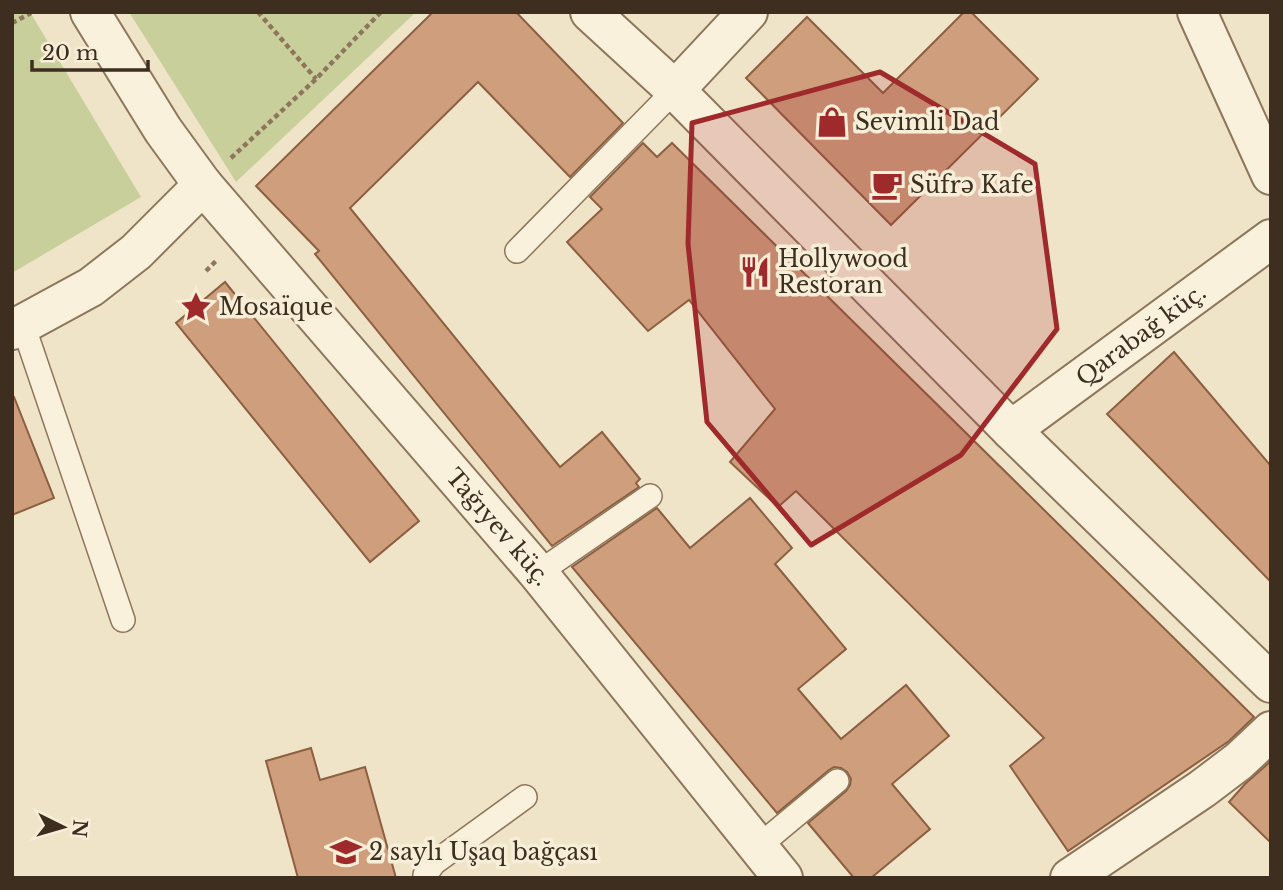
<svg xmlns="http://www.w3.org/2000/svg" width="1283" height="890" viewBox="0 0 1283 890" font-family="'Libre Baskerville',serif">
	<style>
		.green { fill: #c9cf9b }
		.building { fill: #cf9f7d; stroke: #8d5f41; stroke-width: 2 }
		.lines { fill: none; stroke-linecap: round; stroke-linejoin: round }
		.service-casing { stroke: #8d765c; stroke-width: 26 }
		.minor-casing { stroke: #8d765c; stroke-width: 42 }
		.tertiary-casing { stroke: #8d765c; stroke-width: 42 }
		.path { stroke: #8d765c; stroke-width: 4.5; stroke-dasharray: 5 3.5; stroke-linecap: butt }
		.service { stroke: #faf1dc; stroke-width: 23 }
		.minor { stroke: #faf1dc; stroke-width: 38 }
		.tertiary { stroke: #faf1dc; stroke-width: 38 }
		.marked { fill: #9e2a2b; fill-opacity: 0.2; stroke: #9e2a2b; stroke-width: 5; stroke-linejoin: round }
		.labels { text-anchor: middle; dominant-baseline: central; stroke-width: 7; stroke-linejoin: round; paint-order: stroke }
		.poi-label { font-size: 23px; fill: #3d2e20; stroke: #f7eed8; text-anchor: start }
		.street-label { font-size: 23px; fill: #3d2e20; stroke: #f7eed8 }
	</style>
	<rect width="100%" height="100%" fill="#f0e4c8"/>
	<g class="green">
		<path d="M 12,12 L 30,12 L 141,197 L 12,273 Z"/>
		<path d="M 129,12 L 416,12 L 236,182 Z"/>
	</g>
	<g class="building">
		<path d="M 433,12 L 516,12 L 623,123 L 570,177 L 478,82 L 350,208 L 560,467 L 602,432 L 640,479 L 636,483 L 639,487 L 552,546 L 315,254 L 319,251 L 256,186 Z"/>
		<path d="M 964,12 L 971,12 L 1038,79 L 891,225 L 746,78 L 807,17 L 883,93 Z"/>
		<path d="M 643,143 L 657,157 L 672,143 L 1254,717 L 1229,741 L 1068,851 L 1010,766 L 1044,738 L 796,491 L 778,507 L 730,462 L 775,409 L 689,300 L 648,331 L 567,242 L 602,209 L 590,197 Z"/>
		<path d="M 225,282 L 419,521 L 370,562 L 176,323 Z"/>
		<path d="M 1174,352 L 1271,466 L 1271,582 L 1107,414 Z"/>
		<path d="M 12,397 L 14,397 L 54,498 L 12,515 Z"/>
		<path d="M 750,498 L 792,548 L 775,564 L 846,649 L 798,689 L 841,739 L 906,685 L 949,736 L 892,784 L 930,829 L 871,878 L 854,878 L 808,823 L 846,791 L 850,785 L 851,779 L 847,772 L 841,768 L 834,767 L 829,770 L 777,813 L 572,567 L 657,508 L 690,548 Z"/>
		<path d="M 311,748 L 320,780 L 365,767 L 396,878 L 298,878 L 266,761 Z"/>
		<path d="M 1271,761 L 1271,843 L 1229,802 L 1245,784 Z"/>
	</g>
	<g class="lines">
		<defs>
			<g id="service">
				<path d="M 517,251 L 675,90"/>
				<path d="M 23,325 L 123,620"/>
				<path d="M 538,573 L 650,496"/>
				<path d="M 759,846 L 837,781"/>
				<path d="M 426,878 L 425,875 L 434,863 L 525,797"/>
			</g>
			<g id="minor">
				<path d="M 590,12 L 675,90 L 1011,430 L 1271,683"/>
				<path d="M 1197,12 L 1271,175"/>
				<path d="M 675,90 L 748,12"/>
				<path id="s1" d="M 1011,430 L 1271,239"/>
				<path d="M 1070,878 L 1202,789 L 1239,761 L 1271,731"/>
			</g>
			<g id="tertiary">
				<path id="s2" d="M 203,185 L 538,573 L 783,878"/>
				<path d="M 12,330 L 91,287 L 136,252 L 203,185 L 163,130 L 90,12"/>
			</g>
		</defs>
		<use href="#service" class="service-casing"/>
		<use href="#minor" class="minor-casing"/>
		<use href="#tertiary" class="tertiary-casing"/>
		<g class="path">
			<path d="M 258,12 L 316,79"/>
			<path d="M 12,23 L 31,13"/>
			<path d="M 231,158 L 316,79 L 381,12"/>
			<path d="M 206,271 L 216,261"/>
		</g>
		<use href="#service" class="service"/>
		<use href="#minor" class="minor"/>
		<use href="#tertiary" class="tertiary"/>
	</g>
	<path class="marked" d="M 880,72 L 1035,164 L 1057,329 L 961,455 L 811,545 L 707,422 L 688,244 L 692,123 Z"/>
	<defs>
		<symbol id="shop-bare" viewBox="-9 -9 18 18"><path d="M-5-2.5h2.3a2.7 3.5 0 0 1 5.4 0H5L5.5 6h-11ZM-1.5-2.5h3a1.5 2.3 0 0 0-3 0Z" fill="#9e2a2b" stroke="#f7eed8" stroke-width="2.5" paint-order="stroke"/></symbol>
		<symbol id="cafe-bare" viewBox="-9 -9 18 18"><path d="M-5.5-4.5H6V0H3Q3 3.5 0 3.5H-2.5Q-5.5 3.5-5.5 0ZM3-3.2v2h1.7v-2ZM-6 4.5H4V6H-6Z" fill="#9e2a2b" stroke="#f7eed8" stroke-width="2.5" paint-order="stroke"/></symbol>
		<symbol id="restaurant-bare" viewBox="-9 -9 18 18"><path d="M-5-6h1v4h1v-4h1v4h1v-4h1v5L-1.5 .5V6h-2V.5L-5-1ZM5-6V6H3V1.5H1.5Q1.5-4 5-6Z" fill="#9e2a2b" stroke="#f7eed8" stroke-width="2.5" paint-order="stroke"/></symbol>
		<symbol id="sight-bare" viewBox="-9 -9 18 18"><path d="M0-6L1.8-2.2L6-1.7L2.9 1.2L3.7 5.4L0 3.3L-3.7 5.4L-2.9 1.2L-6-1.7L-1.8-2.2Z" fill="#9e2a2b" stroke="#f7eed8" stroke-width="2.5" paint-order="stroke"/></symbol>
		<symbol id="school-bare" viewBox="-9 -9 18 18"><path d="M0-5L7-2L0 1L-7-2ZM-4 1L0 2.5L4 1V4Q0 6-4 4Z" fill="#9e2a2b" stroke="#f7eed8" stroke-width="2.5" paint-order="stroke"/></symbol>
	</defs>
	<g fill-rule="evenodd">
		<use href="#shop-bare" x="810" y="100" width="44" height="44"/>
		<use href="#cafe-bare" x="865" y="163" width="44" height="44"/>
		<use href="#restaurant-bare" x="733" y="250" width="44" height="44"/>
		<use href="#sight-bare" x="174" y="285" width="44" height="44"/>
		<use href="#school-bare" x="324" y="830" width="44" height="44"/>
	</g>
	<g class="labels">
		<g class="poi-label">
			<text x="855" y="122">Sevimli Dad</text>
			<text x="910" y="185">Süfrə Kafe</text>
			<text x="778" y="259">Hollywood<tspan x="778" dy="26">Restoran</tspan></text>
			<text x="219" y="307">Mosaïque</text>
			<text x="369" y="852">2 saylı Uşaq bağçası</text>
		</g>
		<g class="street-label">
			<text stroke="none"><textPath href="#s1" startOffset="161">Qarabağ küç.</textPath></text>
			<text stroke="none"><textPath href="#s2" startOffset="452">Tağıyev küç.</textPath></text>
		</g>
	</g>
	<rect width="1283" height="890" fill="none" stroke="#3d2e20" stroke-width="28"/>
	<g transform="translate(63 827) rotate(95)" stroke="#f7eed8" stroke-width="5" paint-order="stroke">
	<path d="M0-5L12 26L0 18L-12 26Z" fill="#3d2e20"/>
	<text y="-10" font-size="19" font-weight="bold" text-anchor="middle" fill="#3d2e20">N</text>
	</g>
	<path d="M32 60v10h116v-10" fill="none" stroke="#3d2e20" stroke-width="3.5"/>
	<text x="42" y="60" font-size="21" fill="#3d2e20" stroke="#f7eed8" stroke-width="5" paint-order="stroke">20 m</text>
</svg>
